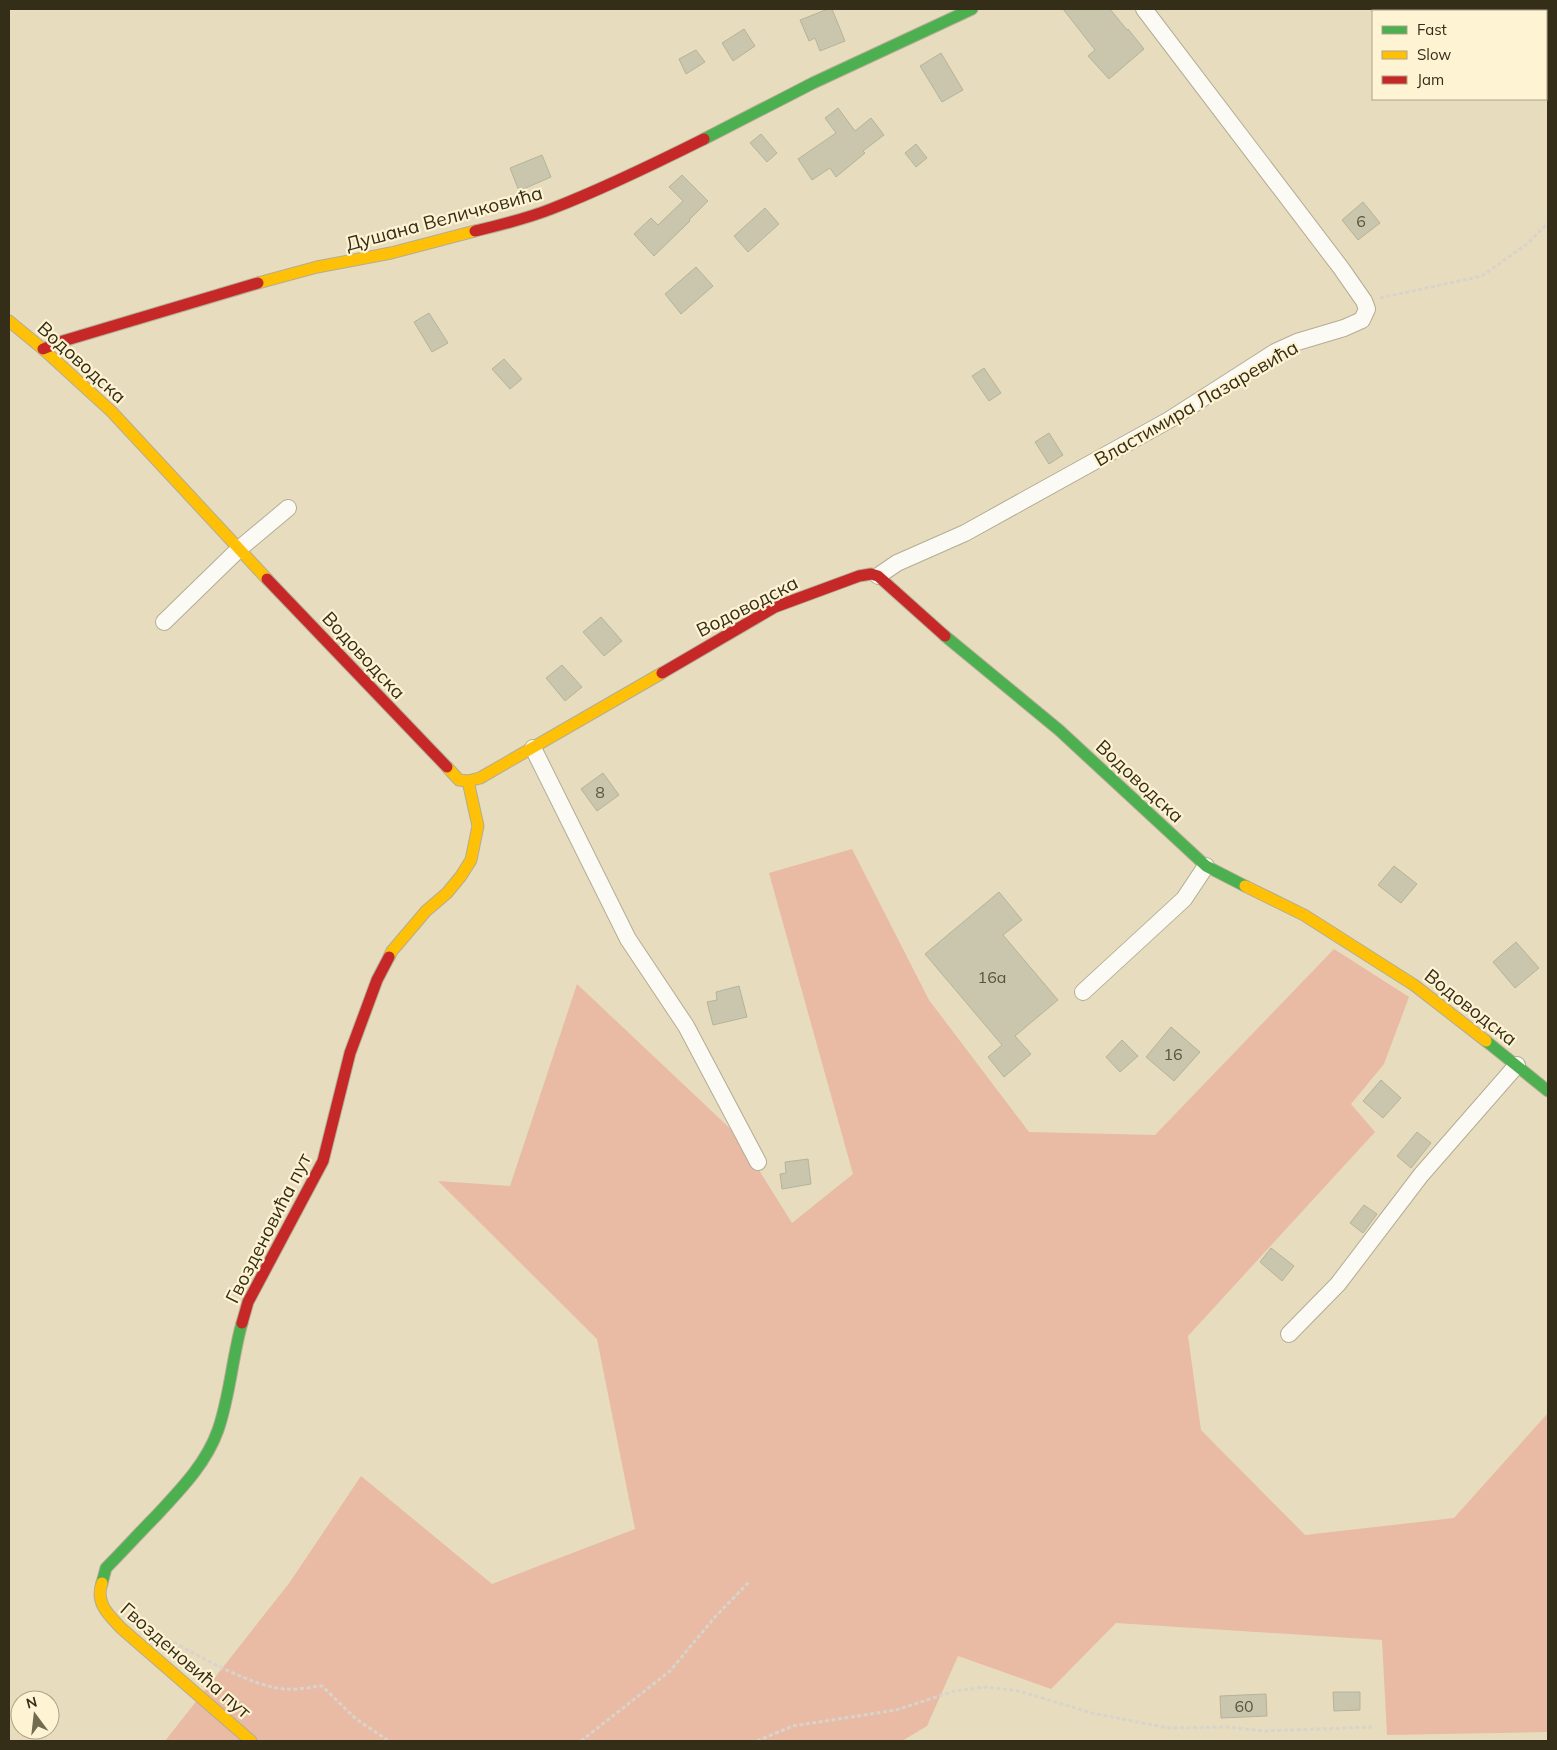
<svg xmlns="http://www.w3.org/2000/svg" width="1557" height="1750" viewBox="0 0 1557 1750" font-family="Mulish,sans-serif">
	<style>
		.forest { fill: #e9baa4 }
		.building { fill: #c9c6ad; stroke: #b6b39a }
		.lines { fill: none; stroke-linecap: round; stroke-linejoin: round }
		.street-casing { stroke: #b4ac94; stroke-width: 18 }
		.fast-casing { stroke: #b4ac94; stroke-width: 13 }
		.slow-casing { stroke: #b4ac94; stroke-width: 13 }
		.jam-casing { stroke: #b4ac94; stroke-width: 13 }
		.path { stroke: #d8d4cb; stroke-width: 3; stroke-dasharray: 4 2.5; stroke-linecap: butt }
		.street { stroke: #fbfaf5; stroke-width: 16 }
		.fast { stroke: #4caf50; stroke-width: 11 }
		.slow { stroke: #ffc107; stroke-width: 11 }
		.jam { stroke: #c62828; stroke-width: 11 }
		.labels { text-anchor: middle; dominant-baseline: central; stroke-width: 4.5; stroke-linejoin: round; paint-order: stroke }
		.number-label { font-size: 16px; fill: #59533c }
		.street-label { font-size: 19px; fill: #342d17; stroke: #fef3d2 }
	</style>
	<rect width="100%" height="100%" fill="#e7ddbe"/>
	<path class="forest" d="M 852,849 L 929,1000 L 1029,1132 L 1155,1135 L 1334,949 L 1409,997 L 1384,1064 L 1351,1104 L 1375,1132 L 1188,1336 L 1201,1430 L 1305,1535 L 1454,1518 L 1548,1413 L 1548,1732 L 1387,1735 L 1382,1640 L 1116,1623 L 1051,1689 L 958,1656 L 927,1726 L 902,1741 L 165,1741 L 290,1582 L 361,1476 L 492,1584 L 635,1529 L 597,1339 L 438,1181 L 510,1186 L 577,984 L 737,1135 L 792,1223 L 853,1174 L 769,873 Z"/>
	<g class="building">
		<path d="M 828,9 L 832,9 L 845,41 L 820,51 L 815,38 L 809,41 L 800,20 Z"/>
		<path d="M 1063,9 L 1110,9 L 1127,30 L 1128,29 L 1144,49 L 1109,79 L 1088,56 L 1095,50 Z"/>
		<path d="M 744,29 L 755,46 L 733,61 L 722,43 Z"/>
		<path d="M 696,50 L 705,62 L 686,74 L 679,59 Z"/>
		<path d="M 941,53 L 963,90 L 942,102 L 920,66 Z"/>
		<path d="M 838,108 L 855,131 L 871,118 L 884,135 L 863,151 L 865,153 L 836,177 L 830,168 L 812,180 L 798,159 L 836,133 L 825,118 Z"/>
		<path d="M 761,134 L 777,153 L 767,162 L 750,143 Z"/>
		<path d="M 916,144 L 927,158 L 916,167 L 905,153 Z"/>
		<path d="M 542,155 L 551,177 L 519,191 L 510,168 Z"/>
		<path d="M 682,175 L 708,201 L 689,220 L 690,221 L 654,256 L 634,234 L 651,218 L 658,225 L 683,201 L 669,187 Z"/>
		<path d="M 1363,202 L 1380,223 L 1358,240 L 1342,220 Z"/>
		<path d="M 765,208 L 779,224 L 748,252 L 734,236 Z"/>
		<path d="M 696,267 L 713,286 L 681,314 L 665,294 Z"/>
		<path d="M 429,313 L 448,343 L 432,352 L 414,322 Z"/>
		<path d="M 504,359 L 522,379 L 510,389 L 492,369 Z"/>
		<path d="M 984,368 L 1001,393 L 989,401 L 972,376 Z"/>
		<path d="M 1049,433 L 1063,455 L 1049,464 L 1035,442 Z"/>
		<path d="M 601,617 L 622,641 L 604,656 L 583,632 Z"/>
		<path d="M 562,665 L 582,687 L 565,701 L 546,678 Z"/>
		<path d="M 603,773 L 619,795 L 597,811 L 581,789 Z"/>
		<path d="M 1394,866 L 1417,884 L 1401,903 L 1378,885 Z"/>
		<path d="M 999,892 L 1022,920 L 1003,935 L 1058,1000 L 1015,1036 L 1031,1054 L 1004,1077 L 988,1057 L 1002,1045 L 925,954 Z"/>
		<path d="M 1516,942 L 1539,968 L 1515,988 L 1493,962 Z"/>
		<path d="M 739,986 L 747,1017 L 713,1025 L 707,1002 L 717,1000 L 716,992 Z"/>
		<path d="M 1171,1027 L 1200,1052 L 1174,1081 L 1146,1057 Z"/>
		<path d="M 1122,1040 L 1138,1056 L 1120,1072 L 1106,1057 Z"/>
		<path d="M 1381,1080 L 1401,1098 L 1383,1118 L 1363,1101 Z"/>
		<path d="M 1417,1132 L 1431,1143 L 1411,1168 L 1397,1156 Z"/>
		<path d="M 808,1159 L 811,1184 L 782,1189 L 780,1174 L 786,1173 L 785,1162 Z"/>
		<path d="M 1364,1205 L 1377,1214 L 1363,1233 L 1350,1223 Z"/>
		<path d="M 1271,1248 L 1294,1266 L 1282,1281 L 1260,1262 Z"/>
		<path d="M 1333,1692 L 1360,1692 L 1360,1710 L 1334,1711 Z"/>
		<path d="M 1266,1694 L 1267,1716 L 1221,1718 L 1220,1696 Z"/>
	</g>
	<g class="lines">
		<defs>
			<g id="street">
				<path d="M 878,576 L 897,563 L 965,533 L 1169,420 L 1275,352 L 1297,342 L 1344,328 L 1362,320 L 1367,309 L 1364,301 L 1341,268 L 1144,9"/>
				<path d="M 164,622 L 239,549 L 288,508"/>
				<path d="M 533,748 L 628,939 L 686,1026 L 758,1162"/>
				<path d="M 1083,992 L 1184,899 L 1206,866"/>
				<path d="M 1289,1334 L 1338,1284 L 1421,1175 L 1517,1065"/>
			</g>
			<g id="fast">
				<path d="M 704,139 L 813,83 L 972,9"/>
				<path d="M 945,636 L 1059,730 L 1206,866 L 1245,886"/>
				<path d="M 1486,1041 L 1548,1091"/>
				<path d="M 102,1583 L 106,1568 C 123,1551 139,1533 156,1516 C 180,1490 206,1464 218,1430 C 230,1396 232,1358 242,1323"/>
			</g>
			<g id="slow">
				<path d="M 258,283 L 317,267 L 391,253 L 475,231"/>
				<path d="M 9,321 L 43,349 L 112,412 L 267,579"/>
				<path d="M 447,767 L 459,780 L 468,781 L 480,778 L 662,673"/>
				<path d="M 1245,886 L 1304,915 L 1414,985 L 1486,1041"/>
				<path d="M 389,957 L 392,951 L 426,911 L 447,893 L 461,876 L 471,860 L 478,826 L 468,781"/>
				<path d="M 102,1583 C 95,1603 108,1614 121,1628 L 251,1741"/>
			</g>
			<g id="jam">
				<path d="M 475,231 C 500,225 526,219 551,209 C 603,189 654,164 704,139"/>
				<path d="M 43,349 L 63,341 L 258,283"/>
				<path d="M 267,579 L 447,767"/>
				<path d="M 662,673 L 775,607 L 859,576 L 871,574 L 878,576 L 945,636"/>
				<path d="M 242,1323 L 248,1302 L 323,1161 L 350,1053 L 377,980 L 389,957"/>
			</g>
		</defs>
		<use href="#street" class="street-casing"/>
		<use href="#fast" class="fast-casing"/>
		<use href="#slow" class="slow-casing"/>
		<use href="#jam" class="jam-casing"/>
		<g class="path">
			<path d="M 1380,298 L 1482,276 L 1527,244 L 1548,223"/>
			<path d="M 168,1639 C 198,1656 254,1688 287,1689 C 298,1690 311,1687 322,1686 L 356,1719 L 389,1741"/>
			<path d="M 581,1741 L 670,1671 L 715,1617 L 749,1582"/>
			<path d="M 757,1741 L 793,1726 L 896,1710 L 955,1691 L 985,1687 L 1019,1691 L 1092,1713 L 1168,1728 L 1227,1727 L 1264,1731 L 1372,1727"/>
		</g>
		<use href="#street" class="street"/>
		<use href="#fast" class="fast"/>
		<use href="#slow" class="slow"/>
		<use href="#jam" class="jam"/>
	</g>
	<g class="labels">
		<g class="number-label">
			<text x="1361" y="221">6</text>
			<text x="600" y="792">8</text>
			<text x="992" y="977">16a</text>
			<text x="1173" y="1054">16</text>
			<text x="1244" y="1706">60</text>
		</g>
		<g class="street-label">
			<text transform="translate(444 218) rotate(-15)">Душана Величковића</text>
			<text transform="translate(82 362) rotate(42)">Водоводска</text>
			<text transform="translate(1196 403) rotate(-30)">Властимира Лазаревића</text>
			<text transform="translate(747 606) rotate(-27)">Водоводска</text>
			<text transform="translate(364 655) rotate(47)">Водоводска</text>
			<text transform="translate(1140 781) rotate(43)">Водоводска</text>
			<text transform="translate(1471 1007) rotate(38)">Водоводска</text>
			<text transform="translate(268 1228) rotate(-63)">Гвозденовића пут</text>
			<text transform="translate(186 1660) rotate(41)">Гвозденовића пут</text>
		</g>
	</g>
	<rect width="1557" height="1750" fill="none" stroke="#342d17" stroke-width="20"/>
	<rect x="1372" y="10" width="175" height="90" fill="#fef3d2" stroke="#ada487"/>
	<rect x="1382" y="26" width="25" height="8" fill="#4caf50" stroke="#ada487"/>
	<text x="1417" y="35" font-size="15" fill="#342d17">Fast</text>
	<rect x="1382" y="51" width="25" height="8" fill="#ffc107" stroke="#ada487"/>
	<text x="1417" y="60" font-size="15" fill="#342d17">Slow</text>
	<rect x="1382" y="76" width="25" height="8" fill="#c62828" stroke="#ada487"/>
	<text x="1417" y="85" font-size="15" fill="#342d17">Jam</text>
	<g transform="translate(35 1715) rotate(345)"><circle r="24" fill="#fef3d2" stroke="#ada487"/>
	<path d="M0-4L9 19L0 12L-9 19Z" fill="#736b51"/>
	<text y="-8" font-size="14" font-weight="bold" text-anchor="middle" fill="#342d17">N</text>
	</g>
</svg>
